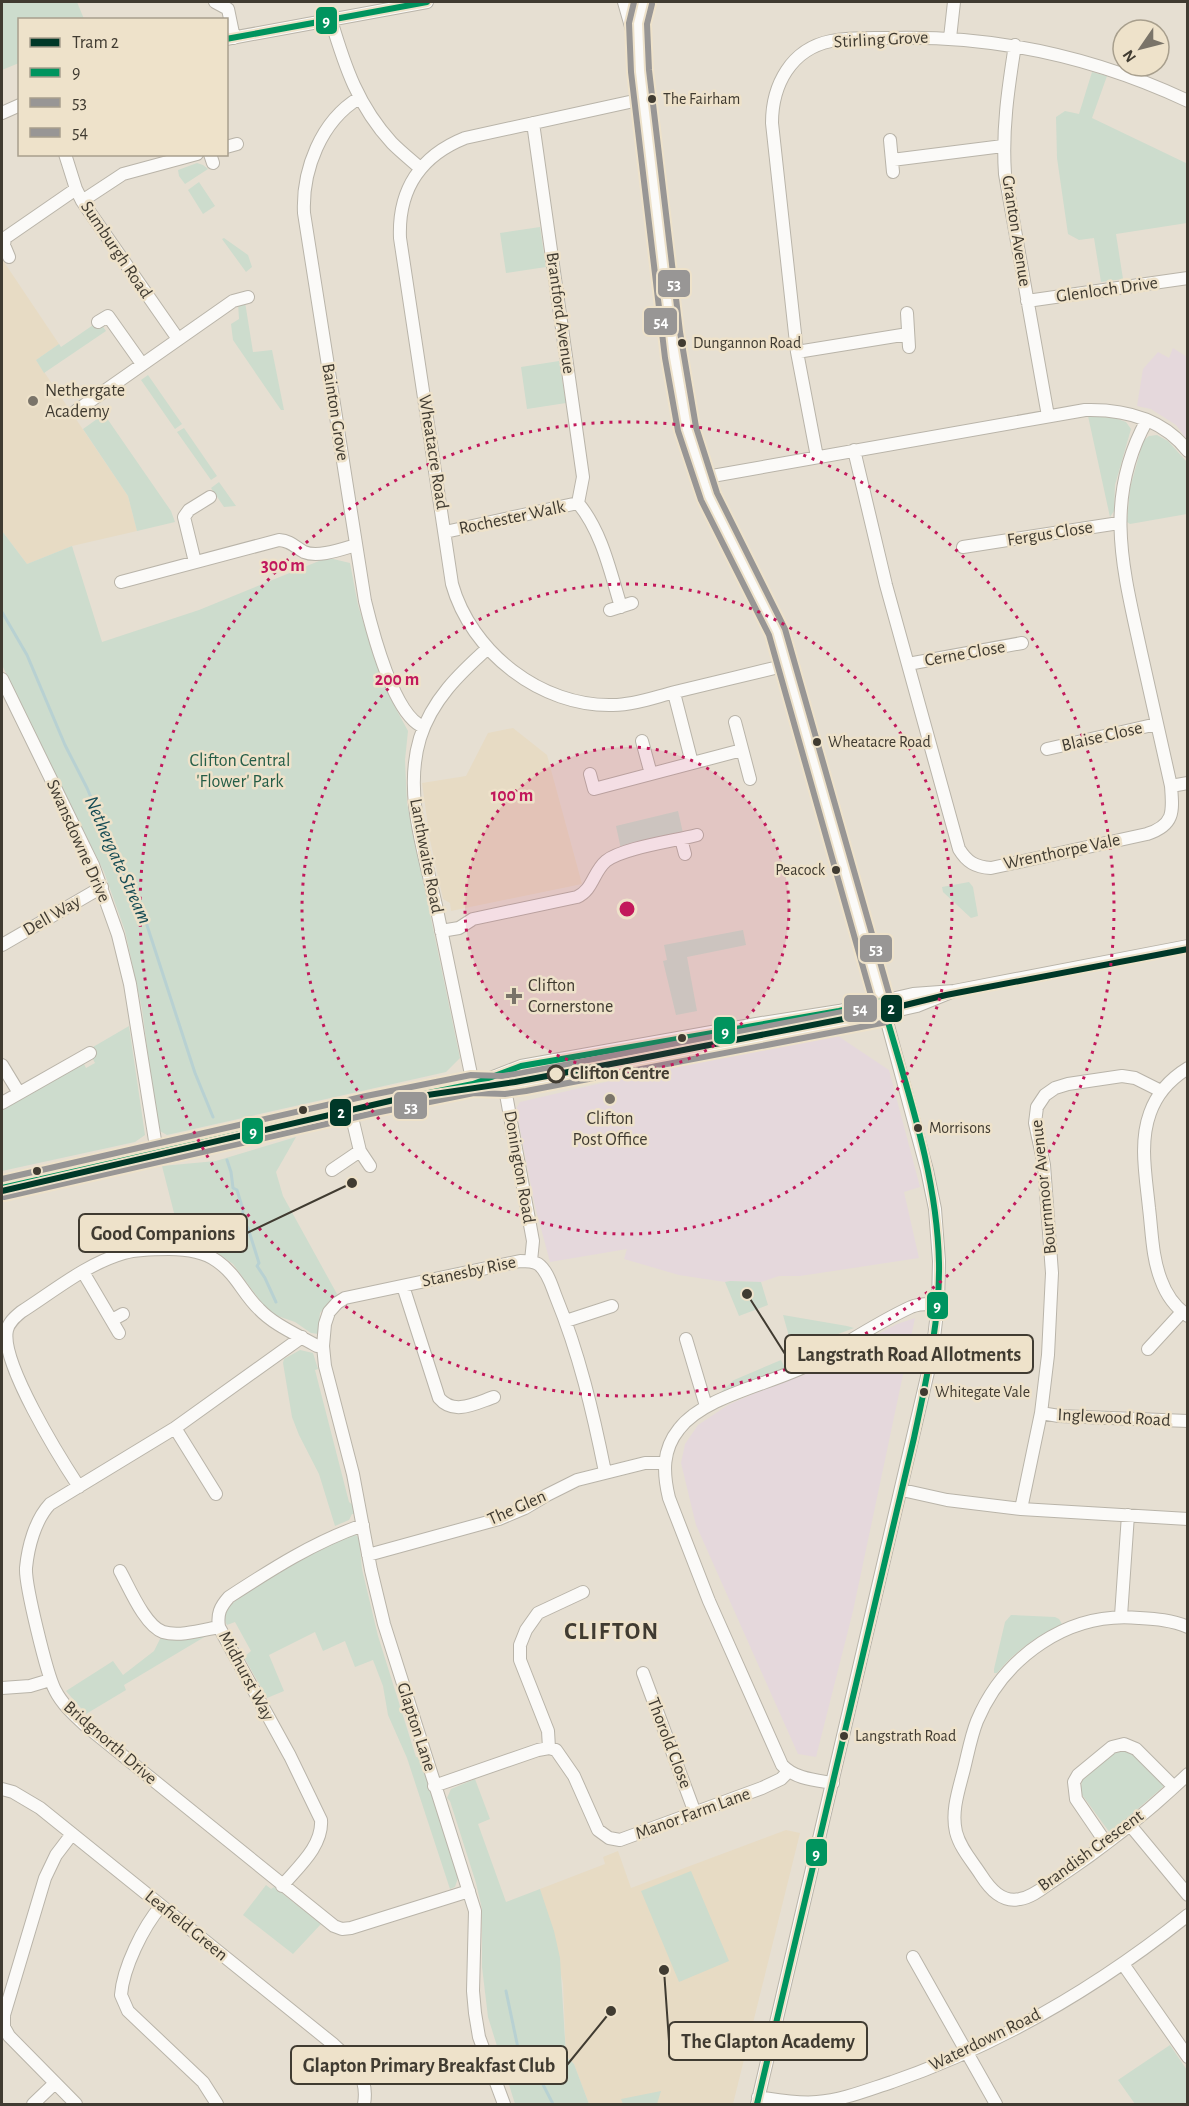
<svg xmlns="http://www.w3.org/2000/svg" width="1189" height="2106" font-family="'Alegreya Sans',sans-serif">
	<rect width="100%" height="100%" fill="#e6dfd2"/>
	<path fill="#e5d8dc" d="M1173,348L1187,357V440L1176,425L1151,409L1137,406L1143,369L1158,352L1169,358Z
		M829,1030L889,1070L920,1187L904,1192L919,1258L800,1276H779L761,1282L730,1281L725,1282L679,1275L624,1259L627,1249L550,1262L535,1206L516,1109L520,1102Z
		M915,1318L853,1611L816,1757L798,1754L696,1525L681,1463L685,1444L698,1425L728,1405L843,1353L897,1324Z"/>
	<path fill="#e7dbc4" d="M2,259L59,344L36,360L128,496L137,531L72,546L27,564L2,531Z
		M513,728L547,755L582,884L451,911L450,903L443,899L430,840L422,783L466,776L488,733Z
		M786,1830L800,1833L733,2104H589L574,2064L566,2056L563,1983L540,1889L605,1864L603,1857L618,1851L631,1888Z"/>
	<path fill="#cddccd" d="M2,2H77L84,19L20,20L19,63L2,70Z
		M1092,72L1107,76L1092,118L1188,164L1187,223L1116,234L1123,279L1101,282L1094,238L1079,240L1068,234L1057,158L1056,117L1065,111L1079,114Z
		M197,163L203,165L208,169L185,184L179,176L178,170Z
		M199,182L215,206L203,214L188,190Z
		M540,227L546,267L506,273L500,233Z
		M224,238L248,255L252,267L246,272L222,239Z
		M245,302L253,352L272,350L284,410H281L233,340L231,324L239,319L238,303Z
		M99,321L106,331L44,373L36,360L59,344L61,347Z
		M559,361L566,403L527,409L521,367Z
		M148,375L182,424L175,429L141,380Z
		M104,414L171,511L175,522L137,531L128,496L83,429Z
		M1088,416L1115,418L1126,422L1131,429L1115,485L1114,511L1110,517Z
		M184,428L217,476L211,480L177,432Z
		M1157,435L1168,441L1187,462V514L1130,524L1127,522L1130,488L1143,441L1149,436Z
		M219,482L236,506L224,507L211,488Z
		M2,531L27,564L72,546L102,642L199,610L319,561L329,558L350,563L358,605L375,660L395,707L408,731L405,760L407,803L460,1058L446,1072L167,1135L158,1130L142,1009L125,931L104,872L2,665Z
		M678,811L683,833L621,849L616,826Z
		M969,882L973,887L978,916L971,918L943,892L942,887Z
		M743,930L746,945L687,957L697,1011L676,1015L663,961L667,960L664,945Z
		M129,1026L145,1135L135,1142L2,1171V1108L83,1062L86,1068L95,1063L92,1057L96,1054L93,1047Z
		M296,1137L276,1172L283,1196L337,1294L320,1313L318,1334L311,1333L295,1322L269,1313L233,1264L219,1254L201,1247L182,1244L162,1166L216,1161Z
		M730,1281L761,1282L768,1305L739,1316L725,1282Z
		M783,1315L847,1326L854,1328L796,1350L792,1347Z
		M300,1350L313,1353L318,1369L315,1370L349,1502L353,1505L354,1514H352L349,1520L335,1526L319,1474L299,1435L292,1417L283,1363L284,1359Z
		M781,1360L786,1370L718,1395L734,1380Z
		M356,1535L359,1538L362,1569L378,1636L416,1757L421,1758L458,1878L455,1887L450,1889L407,1758L388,1715L383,1686L373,1660L355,1667L345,1641L323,1651L315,1632L269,1655L284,1691L267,1698L244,1657L251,1651L235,1622L227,1625C224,1620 224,1614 228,1608C240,1592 335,1537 356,1535Z
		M1011,1615L1055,1617L1059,1619L1062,1624C1036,1637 1015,1651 997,1673H994V1669L1005,1622Z
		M162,1635L180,1638L206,1636L124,1685L126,1690L86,1714L66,1691L113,1661L123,1675L154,1651Z
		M1116,1747L1131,1749L1164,1786L1110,1833L1080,1792L1083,1776Z
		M475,1779L490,1819L478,1824L506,1902L540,1889L554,1931L560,1958L566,2056L574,2064L589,2104H515L488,2017L482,1967V1909L476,1883L450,1801L447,1798L451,1789Z
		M691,1871L729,1961L679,1982L641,1891Z
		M266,1885L271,1889L274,1887L321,1924L293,1954L243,1915Z
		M1170,2045L1187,2070V2104H1135L1118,2080Z
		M661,2091L657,2104H623L621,2099Z"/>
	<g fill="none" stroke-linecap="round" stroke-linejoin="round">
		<path stroke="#b8d1d2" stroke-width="3" d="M2,612L27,655L65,745L87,788L130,888L143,913L195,1073L213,1117
			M227,1160L231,1172L233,1188L237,1190L243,1210L242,1221L248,1228L259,1263L257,1266L265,1278L276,1302
			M506,1991L518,2048L536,2071L553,2104"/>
		<defs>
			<path id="minor" d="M215,2L228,9L234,38
				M624,2L634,37
				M643,2L638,23L640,71C648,142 657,213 665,284C673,349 679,414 701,476C720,531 754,579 777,632L858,914L927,1170L935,1209L939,1261L938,1304L932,1355L757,2104
				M331,20C345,67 358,106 392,143C401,152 411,160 420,168
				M950,38L954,2
				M226,39L427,2
				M1015,45C1008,89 1002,130 1005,174L1048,416
				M359,98C321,121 302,170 304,213L365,601C372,630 394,717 424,727
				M643,99L465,138C420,156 398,190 400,238L452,584C471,652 541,707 613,705C634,705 655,697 675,692C712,683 750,674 787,665
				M2,113L20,105
				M533,123L583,477L578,503
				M890,140L893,172
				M226,147L237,144
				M65,154L76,189L82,201L178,339
				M210,154L213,163
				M892,160L1003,146
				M82,201L123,174L197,154
				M9,257L4,245L5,238L76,189
				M1027,301L1188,278
				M907,313L909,347
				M98,322L108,316L142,364
				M797,352L908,334
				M76,411L233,301L248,297
				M854,450L886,585L959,849C967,862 975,867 991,868L1147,834C1175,825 1173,811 1171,786C1161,741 1151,697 1141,652C1123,569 1103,499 1147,420
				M817,457L797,352L772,123C772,85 791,49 831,41C850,37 871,38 890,38C994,35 1094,57 1188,101
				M701,478L1085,410C1124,409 1163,419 1188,451
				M578,503C602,532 610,571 621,607
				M445,532L578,503
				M963,547L1119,523
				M195,562L184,517L189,510L210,497
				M121,582L279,540C291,541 295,547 304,552C318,558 342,549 356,545
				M610,610L632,603
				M908,664L1022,643
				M2,679L93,865L118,935L130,984L157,1153
				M674,693L692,763
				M735,722L750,779
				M642,741L651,774
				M1047,749L1157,724
				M590,774L594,789L742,750
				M1171,786L1188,783
				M681,839L685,854
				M441,931L459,928L473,919L577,897C593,890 593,872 606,861C622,848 674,841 697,835
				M2,945L102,887
				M2,1065L19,1093
				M1188,1068C1170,1079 1157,1093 1150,1113C1139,1143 1146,1177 1149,1208C1152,1232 1152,1257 1161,1280C1166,1294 1175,1307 1188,1316
				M503,1078L533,1241L531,1261
				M480,1082L521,1066L762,1023L839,1011L913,994L954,991L1188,946
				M473,1084C461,1026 449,968 437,910C425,854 403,794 420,738C432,700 459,674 488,648
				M2,1103L90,1053
				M360,1151L370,1166
				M332,1170L360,1151L350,1109
				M2,1188L350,1109L462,1086L524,1082L840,1023L917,1006L954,991
				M83,1272L119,1333
				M403,1286L439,1398C454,1416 476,1403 494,1397
				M112,1320L123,1314
				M566,1321L612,1306
				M302,1337L175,1428L50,1504C35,1520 28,1547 26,1568C25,1585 47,1675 55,1690C62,1704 74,1715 85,1725L334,1926L342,1929L351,1928L469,1891
				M686,1339L706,1406
				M1148,1349L1182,1312
				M1041,1413L1059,1416L1188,1421
				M175,1428L216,1494
				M79,1487C60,1458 0,1362 7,1330C9,1322 15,1317 21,1312C54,1291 86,1264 124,1253C138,1249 155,1249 169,1249C186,1249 203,1251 217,1261C237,1275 243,1294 259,1309C274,1325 298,1335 317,1346H323
				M902,1490L947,1500L1021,1509L1188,1519
				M1021,1509L1041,1413L1048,1355L1052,1273L1044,1165L1035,1123L1037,1107L1045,1095L1055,1088L1068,1084L1122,1076L1135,1078L1161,1091
				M368,1555L499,1519L525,1508L547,1495L577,1480L645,1463H664
				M120,1571C129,1587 145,1626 163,1632C179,1637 203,1630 219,1627
				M1121,1616L1128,1515
				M1188,1627C1172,1620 1155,1619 1139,1618C1068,1611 1004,1657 977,1721C971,1736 968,1753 964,1769C959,1789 951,1811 956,1832C960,1848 972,1861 981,1875C990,1889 1002,1903 1020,1899C1033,1897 1045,1886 1056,1879C1103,1848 1147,1813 1188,1774
				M643,1673L695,1813
				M2,1688L30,1686L50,1680
				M549,1748L548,1731L520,1660V1645L526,1630L538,1613L583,1592
				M833,1783C815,1780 795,1779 782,1765L709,1601L669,1498C663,1473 662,1450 679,1429C705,1395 773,1384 812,1363C845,1345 876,1323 911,1307C919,1303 929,1304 938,1304
				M434,1786L538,1750L549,1748L556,1750L574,1776L598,1830L609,1838L620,1840L762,1788L781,1779L788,1772
				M2,1789L13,1792L40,1808L333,2044C353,2062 369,2076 364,2104
				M1130,1825L1188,1895
				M72,1834L56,1855L45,1878L4,2015V2027L9,2036L76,2104
				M1106,1843L1076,1799L1074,1782L1078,1775L1112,1747L1124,1744L1136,1749L1174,1787
				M282,1886C298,1867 323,1846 321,1820L290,1756L219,1627C217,1614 220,1607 229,1597C272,1569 314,1542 363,1525
				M161,1906C143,1927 123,1968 121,1995L128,2011L203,2082L217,2104
				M913,1957L996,2104
				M1123,1964L1188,2057
				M758,2097C778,2100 798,2104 817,2102C843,2100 867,2090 892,2082C999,2045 1099,1986 1188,1915
				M33,2104L55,2083
				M504,2104L479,2037L475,2013L473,1991L475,1911L384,1624L371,1570L353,1474L325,1366L323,1346L325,1324L329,1312L337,1303L345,1298L520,1261C526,1261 533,1261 538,1264C548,1271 552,1287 556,1297C579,1353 593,1412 605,1472"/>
		</defs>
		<use href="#minor" stroke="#b9b4a9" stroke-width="14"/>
		<use href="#minor" stroke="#fbfaf8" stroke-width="12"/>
		<defs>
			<path id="bus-1" d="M226,39L427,2
				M473,1084L521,1066L839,1011L882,1001C906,1087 937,1173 939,1263C940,1322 926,1381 914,1438L757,2104
				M2,1188L350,1109L473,1084L505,1085"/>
			<path id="bus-2" d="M4,1197L370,1114L474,1093L505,1094L526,1091L887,1022L893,1017L894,1011L785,629L717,493L696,427L680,332L649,70L647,24L652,4"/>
			<path id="bus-3" d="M2,1179L366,1096L471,1075L503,1076L522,1073L874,1006L769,635L701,500L678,431L665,358L631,72L629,23L634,2"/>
		</defs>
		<use href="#bus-1" stroke="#eee2ca" stroke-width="10"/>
		<use href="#bus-2" stroke="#eee2ca" stroke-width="10"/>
		<use href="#bus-3" stroke="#eee2ca" stroke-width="10"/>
		<use href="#bus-1" stroke="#00945e" stroke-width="6"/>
		<use href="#bus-2" stroke="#989695" stroke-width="6"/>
		<use href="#bus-3" stroke="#989695" stroke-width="6"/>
		<defs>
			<path id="tram-1" d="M2,1191L394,1100L515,1082L632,1060L869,1014L946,995L1188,949"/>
		</defs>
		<use href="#tram-1" stroke="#eee2ca" stroke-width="10"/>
		<use href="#tram-1" stroke="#003828" stroke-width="6"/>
	</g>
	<circle cx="627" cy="909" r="162" fill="#c2185b" fill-opacity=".12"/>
	<g fill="none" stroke="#c2185b" stroke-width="3" stroke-dasharray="3 6">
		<circle cx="627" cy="909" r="162"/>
		<circle cx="627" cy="909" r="325"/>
		<circle cx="627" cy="909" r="487"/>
	</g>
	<g fill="#403b31" stroke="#eee2ca" stroke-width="2">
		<circle cx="652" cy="99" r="5"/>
		<circle cx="682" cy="343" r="5"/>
		<circle cx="817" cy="742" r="5"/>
		<circle cx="836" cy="870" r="5"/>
		<circle cx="682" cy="1038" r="5"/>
		<circle cx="303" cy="1110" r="5"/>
		<circle cx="918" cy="1128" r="5"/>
		<circle cx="37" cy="1171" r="5"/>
		<circle cx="924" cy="1392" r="5"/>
		<circle cx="844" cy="1736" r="5"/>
	</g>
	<g fill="#7a7469" stroke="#eee2ca" stroke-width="2">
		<circle cx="33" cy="401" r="6"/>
		<path d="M511 987h6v6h6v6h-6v6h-6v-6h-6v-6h6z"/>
		<circle cx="610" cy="1099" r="6"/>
	</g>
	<circle fill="#eee2ca" stroke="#403b31" stroke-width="3" cx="556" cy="1074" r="8"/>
	<g text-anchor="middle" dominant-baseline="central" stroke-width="5" stroke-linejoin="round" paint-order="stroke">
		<g font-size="16" fill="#403b31" stroke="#eee2ca" text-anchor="start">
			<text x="663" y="99">The Fairham</text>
			<text x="693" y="343">Dungannon Road</text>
			<text x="828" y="742">Wheatacre Road</text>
			<text x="825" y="870" text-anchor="end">Peacock</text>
			<text x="929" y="1128">Morrisons</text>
			<text x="935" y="1392">Whitegate Vale</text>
			<text x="855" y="1736">Langstrath Road</text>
		</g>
		<g font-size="18" fill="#403b31" stroke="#eee2ca">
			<text transform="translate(881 40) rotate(-3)">Stirling Grove</text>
			<text transform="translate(1016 231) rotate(81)">Granton Avenue</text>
			<text transform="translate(116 250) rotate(56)">Sumburgh Road</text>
			<text transform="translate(1107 290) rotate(-8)">Glenloch Drive</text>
			<text transform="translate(560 313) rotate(82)">Brantford Avenue</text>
			<text transform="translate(335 412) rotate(81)">Bainton Grove</text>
			<text transform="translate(433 452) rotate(81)">Wheatacre Road</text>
			<text transform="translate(512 518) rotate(-12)">Rochester Walk</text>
			<text transform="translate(1050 534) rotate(-9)">Fergus Close</text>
			<text transform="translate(965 654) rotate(-10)">Cerne Close</text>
			<text transform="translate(1102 737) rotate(-13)">Blaise Close</text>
			<text transform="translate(78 841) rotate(66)">Swansdowne Drive</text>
			<text transform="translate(1062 852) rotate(-12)">Wrenthorpe Vale</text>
			<text transform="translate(426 856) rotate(79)">Lanthwaite Road</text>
			<text transform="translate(52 916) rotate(-30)">Dell Way</text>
			<text transform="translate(519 1167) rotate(80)">Donington Road</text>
			<text transform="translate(1044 1187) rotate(-96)">Bournmoor Avenue</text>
			<text transform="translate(469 1272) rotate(-12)">Stanesby Rise</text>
			<text transform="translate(1114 1418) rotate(3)">Inglewood Road</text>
			<text transform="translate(517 1508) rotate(-24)">The Glen</text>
			<text transform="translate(246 1676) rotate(62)">Midhurst Way</text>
			<text transform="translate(416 1727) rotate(72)">Glapton Lane</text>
			<text transform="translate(110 1743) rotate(41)">Bridgnorth Drive</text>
			<text transform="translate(669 1743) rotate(69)">Thorold Close</text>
			<text transform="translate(693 1814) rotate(-20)">Manor Farm Lane</text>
			<text transform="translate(1091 1851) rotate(-36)">Brandish Crescent</text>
			<text transform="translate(186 1926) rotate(39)">Leafield Green</text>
			<text transform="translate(985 2040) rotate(-26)">Waterdown Road</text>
		</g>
		<g font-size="18" fill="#403b31" stroke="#eee2ca" text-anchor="start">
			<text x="45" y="391">Nethergate<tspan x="45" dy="21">Academy</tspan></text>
			<text x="528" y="986">Clifton<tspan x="528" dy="21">Cornerstone</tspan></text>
			<text x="610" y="1119" text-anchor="middle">Clifton<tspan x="610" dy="21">Post Office</tspan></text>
		</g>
		<g font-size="18" fill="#245d47" stroke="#eee2ca">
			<text x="240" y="761">Clifton Central<tspan x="240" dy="21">'Flower' Park</tspan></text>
		</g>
		<g font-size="18" font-weight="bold" fill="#403b31" stroke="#eee2ca" text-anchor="start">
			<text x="570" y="1074">Clifton Centre</text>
		</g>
		<g font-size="20" font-style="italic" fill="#164c55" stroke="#eee2ca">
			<text transform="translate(118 860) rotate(66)">Nethergate Stream</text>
		</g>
		<g font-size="24" font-weight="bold" letter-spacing="1.5" fill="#403b31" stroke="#eee2ca">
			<text x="612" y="1632">CLIFTON</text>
		</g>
	</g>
	<circle cx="627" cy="909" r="9" fill="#c2185b" stroke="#eee2ca" stroke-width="3"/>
	<g font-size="18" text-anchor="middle" font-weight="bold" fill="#c2185b" stroke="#eee2ca" stroke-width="5" stroke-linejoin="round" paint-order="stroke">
		<text x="283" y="571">300 m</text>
		<text x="397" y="685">200 m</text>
		<text x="512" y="801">100 m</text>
	</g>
	<path fill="none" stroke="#403b31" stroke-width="2" d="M352 1183L247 1233M747 1294L785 1354M664 1970L669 2041M611 2011L567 2065"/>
	<g fill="#403b31" stroke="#eee2ca" stroke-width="2">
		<circle cx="352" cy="1183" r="6"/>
		<circle cx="747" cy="1294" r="6"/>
		<circle cx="664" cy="1970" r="6"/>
		<circle cx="611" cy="2011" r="6"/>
	</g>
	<g fill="#eee2ca" stroke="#403b31" stroke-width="2">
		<rect x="79" y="1214" width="168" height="38" rx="6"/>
		<rect x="785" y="1335" width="248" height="38" rx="6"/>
		<rect x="669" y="2022" width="198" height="38" rx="6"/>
		<rect x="291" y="2046" width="276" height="38" rx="6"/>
	</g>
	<g font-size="20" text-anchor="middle" font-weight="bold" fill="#403b31">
		<text x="163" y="1240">Good Companions</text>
		<text x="909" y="1361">Langstrath Road Allotments</text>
		<text x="768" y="2048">The Glapton Academy</text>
		<text x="429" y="2072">Glapton Primary Breakfast Club</text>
	</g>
	<g stroke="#eee2ca" stroke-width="2">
		<rect x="315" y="6" width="23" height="29" rx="6" fill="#00945e"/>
		<rect x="657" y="269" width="34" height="29" rx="6" fill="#989695"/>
		<rect x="643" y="307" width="35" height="29" rx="6" fill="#989695"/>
		<rect x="859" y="934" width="34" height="29" rx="6" fill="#989695"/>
		<rect x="880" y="994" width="23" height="29" rx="6" fill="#003828"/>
		<rect x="843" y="994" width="35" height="29" rx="6" fill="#989695"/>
		<rect x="713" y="1016" width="23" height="29" rx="6" fill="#00945e"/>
		<rect x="393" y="1091" width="35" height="29" rx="6" fill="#989695"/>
		<rect x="329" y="1098" width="23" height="29" rx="6" fill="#003828"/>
		<rect x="241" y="1117" width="23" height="28" rx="6" fill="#00945e"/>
		<rect x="926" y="1291" width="23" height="29" rx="6" fill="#00945e"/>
		<rect x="805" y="1838" width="23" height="29" rx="6" fill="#00945e"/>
	</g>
	<g font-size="16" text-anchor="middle" font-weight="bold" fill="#fff">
		<text x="326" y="26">9</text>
		<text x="674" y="289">53</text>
		<text x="661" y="327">54</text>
		<text x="876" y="954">53</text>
		<text x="891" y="1014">2</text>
		<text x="860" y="1014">54</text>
		<text x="725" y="1037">9</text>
		<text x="411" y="1112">53</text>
		<text x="341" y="1118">2</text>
		<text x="253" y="1137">9</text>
		<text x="937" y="1311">9</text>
		<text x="816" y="1859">9</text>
	</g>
	<rect width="1189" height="2106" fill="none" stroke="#403b31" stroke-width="6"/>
	<rect x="18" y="18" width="210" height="138" fill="#eee2ca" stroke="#a89f8d" stroke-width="1.5"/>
	<rect x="30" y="38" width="30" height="9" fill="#003828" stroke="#a89f8d" stroke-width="1.5"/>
	<text x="72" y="48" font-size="18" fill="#403b31">Tram 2</text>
	<rect x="30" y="68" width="30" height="9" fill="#00945e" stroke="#a89f8d" stroke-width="1.5"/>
	<text x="72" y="78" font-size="18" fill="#403b31">9</text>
	<rect x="30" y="98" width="30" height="9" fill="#989695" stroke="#a89f8d" stroke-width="1.5"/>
	<text x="72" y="108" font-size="18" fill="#403b31">53</text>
	<rect x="30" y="128" width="30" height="9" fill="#989695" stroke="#a89f8d" stroke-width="1.5"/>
	<text x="72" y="138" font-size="18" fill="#403b31">54</text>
	<g transform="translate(1141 48) rotate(235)"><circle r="28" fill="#eee2ca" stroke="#a89f8d" stroke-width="1.5"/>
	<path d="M0-4.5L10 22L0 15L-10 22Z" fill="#7a7469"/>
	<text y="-9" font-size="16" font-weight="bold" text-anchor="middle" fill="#403b31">N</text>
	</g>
</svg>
